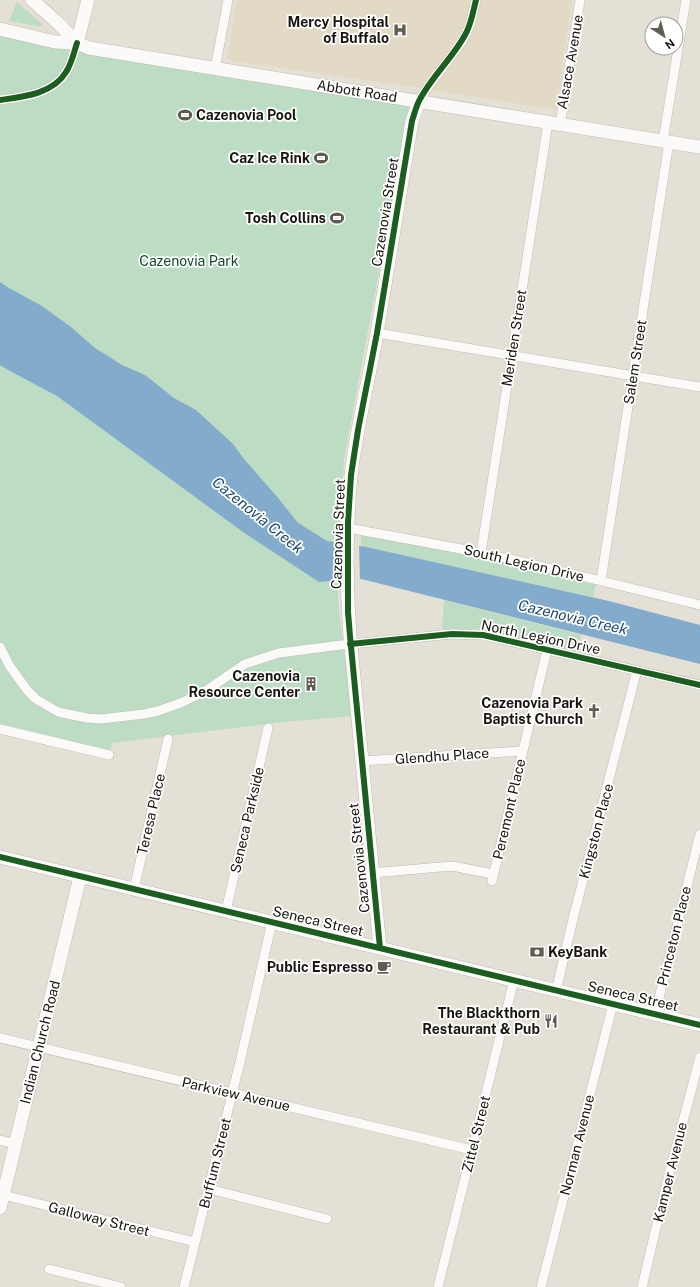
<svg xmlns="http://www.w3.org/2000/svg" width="700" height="1287" font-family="'Public Sans',sans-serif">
	<rect width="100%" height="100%" fill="#e5e0d5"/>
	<path fill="#e3dac6" d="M236,0H572L556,110L413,87L227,60Z"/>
	<path fill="#bcdcc3" d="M17,2L41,23L42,25L41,27L9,21Z
		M0,31L410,106L344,459L338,601L352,716L283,722L112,743L110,750L0,724Z
		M361,535L472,556L596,585L593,597L361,547Z
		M444,600L581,635L576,654L483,629H442Z"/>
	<path fill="#82abcc" d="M0,282L9,288L42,306L71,327L95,348L122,365L145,375L174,398L196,410L233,444L244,459L279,499L297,522L327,541L366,547L609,601L700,625V664L361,579L319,582L243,532L57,396L8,370L0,365Z"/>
	<path fill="#e5e0d5" d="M336,541L359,544L360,581L337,583Z"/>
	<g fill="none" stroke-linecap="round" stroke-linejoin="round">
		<defs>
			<path id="street" d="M215,69L228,0
				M0,100C23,97 53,94 66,72C72,63 74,52 77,43
				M419,101L428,87L461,43L466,34L470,25L476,0
				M560,125L580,0
				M663,141L686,0
				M377,333L700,387
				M348,528L456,548L515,560L700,605
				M481,553L548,123
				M601,581L669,142
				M0,647L9,665L27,690L36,699L58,712L87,718L101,719L144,714L158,711L183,702L207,690L245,664L279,653L341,645L452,634L483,635L700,685
				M0,729L109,755
				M361,761L522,751
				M372,873L452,866L493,874
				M492,881L547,650
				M134,889L168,739
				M226,911L268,728
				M556,991L573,919L637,670
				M655,1014L700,834
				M0,1038L472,1150
				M0,1140L15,1144
				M209,1189L327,1219
				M3,1195L195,1242
				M49,1269L121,1287
				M184,1287L240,1062L272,922
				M438,1287L514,980
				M541,1287L613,1004
				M642,1287L666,1186L700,1057"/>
			<path id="secondary" d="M32,0L59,24L77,43L89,48L700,147
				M0,29L55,42L77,43
				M77,43L88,0
				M0,857L700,1025
				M380,948L350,636C346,583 346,529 351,476C356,428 369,381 377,333C389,263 400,192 412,121L419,101
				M0,1208L80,877"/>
		</defs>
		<use href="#street" stroke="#c0bcb3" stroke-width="10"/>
		<use href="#secondary" stroke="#c0bcb3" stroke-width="14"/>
		<use href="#street" stroke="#fbfaf9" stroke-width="9"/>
		<use href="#secondary" stroke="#fbfaf9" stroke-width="13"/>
		<defs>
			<path id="cycleway" d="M0,100C23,97 53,94 66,72C72,63 74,52 77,43
				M350,644L452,634L483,635L700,685
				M0,857L700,1025
				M380,948L350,636L348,612V522L351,475L358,430L377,333L412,121C414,115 416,107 419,101C431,77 452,59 465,35C471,25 473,12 476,0"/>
		</defs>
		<use href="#cycleway" stroke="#fff" stroke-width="8"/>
		<use href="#cycleway" stroke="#1b5e20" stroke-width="6"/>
	</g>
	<defs>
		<symbol id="hospital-bare" viewBox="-9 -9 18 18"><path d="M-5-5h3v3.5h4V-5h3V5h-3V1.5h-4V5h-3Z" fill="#605c54" stroke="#fff" stroke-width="2.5" paint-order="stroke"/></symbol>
		<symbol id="stadium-bare" viewBox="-9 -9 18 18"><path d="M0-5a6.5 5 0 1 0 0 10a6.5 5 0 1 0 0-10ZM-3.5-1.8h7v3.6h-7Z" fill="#605c54" stroke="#fff" stroke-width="2.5" paint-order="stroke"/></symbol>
		<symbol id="building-bare" viewBox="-9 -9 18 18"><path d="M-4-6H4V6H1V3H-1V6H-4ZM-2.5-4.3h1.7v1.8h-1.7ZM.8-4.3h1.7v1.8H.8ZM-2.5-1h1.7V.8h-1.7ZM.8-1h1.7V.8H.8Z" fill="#605c54" stroke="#fff" stroke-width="2.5" paint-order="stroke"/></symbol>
		<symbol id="church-bare" viewBox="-9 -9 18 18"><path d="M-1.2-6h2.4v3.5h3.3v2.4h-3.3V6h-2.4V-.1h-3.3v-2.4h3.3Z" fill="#605c54" stroke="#fff" stroke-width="2.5" paint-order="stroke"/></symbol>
		<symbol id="bank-bare" viewBox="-9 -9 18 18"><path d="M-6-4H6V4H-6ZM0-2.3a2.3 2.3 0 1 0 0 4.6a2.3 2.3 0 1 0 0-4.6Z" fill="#605c54" stroke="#fff" stroke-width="2.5" paint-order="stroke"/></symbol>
		<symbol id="cafe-bare" viewBox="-9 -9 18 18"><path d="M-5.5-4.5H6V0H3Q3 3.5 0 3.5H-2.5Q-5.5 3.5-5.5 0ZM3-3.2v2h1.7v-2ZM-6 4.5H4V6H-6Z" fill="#605c54" stroke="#fff" stroke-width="2.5" paint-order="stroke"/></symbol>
		<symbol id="restaurant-bare" viewBox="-9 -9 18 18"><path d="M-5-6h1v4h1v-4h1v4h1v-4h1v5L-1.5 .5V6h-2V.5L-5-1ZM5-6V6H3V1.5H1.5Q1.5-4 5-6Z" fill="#605c54" stroke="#fff" stroke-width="2.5" paint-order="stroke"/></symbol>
	</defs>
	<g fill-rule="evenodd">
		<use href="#hospital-bare" x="390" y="20" width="20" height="20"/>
		<use href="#stadium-bare" x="175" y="105" width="20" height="20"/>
		<use href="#stadium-bare" x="311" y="148" width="20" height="20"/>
		<use href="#stadium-bare" x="327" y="208" width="20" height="20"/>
		<use href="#building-bare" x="301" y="674" width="20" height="20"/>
		<use href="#church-bare" x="584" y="701" width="20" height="20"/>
		<use href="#bank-bare" x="527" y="942" width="20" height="20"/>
		<use href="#cafe-bare" x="374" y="957" width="20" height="20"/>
		<use href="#restaurant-bare" x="541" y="1011" width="20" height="20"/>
	</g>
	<g text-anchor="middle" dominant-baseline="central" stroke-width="3.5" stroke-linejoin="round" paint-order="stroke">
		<g font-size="14" font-weight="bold" fill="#18150e" stroke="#fff" text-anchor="end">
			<text x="389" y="22">Mercy Hospital<tspan x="389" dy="16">of Buffalo</tspan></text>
			<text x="196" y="115" text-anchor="start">Cazenovia Pool</text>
			<text x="310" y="158">Caz Ice Rink</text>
			<text x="326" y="218">Tosh Collins</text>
			<text x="300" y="676">Cazenovia<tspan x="300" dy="16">Resource Center</tspan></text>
			<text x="583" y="703">Cazenovia Park<tspan x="583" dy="16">Baptist Church</tspan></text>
			<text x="548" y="952" text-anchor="start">KeyBank</text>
			<text x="373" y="967">Public Espresso</text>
			<text x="540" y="1013">The Blackthorn<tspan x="540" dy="16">Restaurant &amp; Pub</tspan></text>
		</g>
		<g font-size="14" fill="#18150e" stroke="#fff">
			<text transform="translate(570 62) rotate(-80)">Alsace Avenue</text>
			<text transform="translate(357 91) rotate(9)">Abbott Road</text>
			<text transform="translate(385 212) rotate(-81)">Cazenovia Street</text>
			<text transform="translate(514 338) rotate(-81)">Meriden Street</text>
			<text transform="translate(635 362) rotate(-81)">Salem Street</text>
			<text transform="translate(338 534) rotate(-88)">Cazenovia Street</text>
			<text transform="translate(524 563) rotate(13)">South Legion Drive</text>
			<text transform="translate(541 637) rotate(12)">North Legion Drive</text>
			<text transform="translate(442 756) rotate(-4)">Glendhu Place</text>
			<text transform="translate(509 809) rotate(-77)">Peremont Place</text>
			<text transform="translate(151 814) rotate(-77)">Teresa Place</text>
			<text transform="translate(247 820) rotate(-77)">Seneca Parkside</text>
			<text transform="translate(596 831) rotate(-75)">Kingston Place</text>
			<text transform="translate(359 858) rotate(-96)">Cazenovia Street</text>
			<text transform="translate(318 921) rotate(13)">Seneca Street</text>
			<text transform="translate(674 936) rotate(-76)">Princeton Place</text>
			<text transform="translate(633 996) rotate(13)">Seneca Street</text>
			<text transform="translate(40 1042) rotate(-76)">Indian Church Road</text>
			<text transform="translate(236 1094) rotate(13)">Parkview Avenue</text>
			<text transform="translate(476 1134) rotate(-76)">Zittel Street</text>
			<text transform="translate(577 1145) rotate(-76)">Norman Avenue</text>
			<text transform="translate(215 1163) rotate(-76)">Buffum Street</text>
			<text transform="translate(670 1172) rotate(-76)">Kamper Avenue</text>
			<text transform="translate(99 1219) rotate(14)">Galloway Street</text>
		</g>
		<g font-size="14" fill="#0d4c30" stroke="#fff">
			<text x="189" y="261">Cazenovia Park</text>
		</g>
		<g font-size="15" font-style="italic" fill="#1d4a6e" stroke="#fff">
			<text transform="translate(258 515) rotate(39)">Cazenovia Creek</text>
			<text transform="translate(573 617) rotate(13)">Cazenovia Creek</text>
		</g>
	</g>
	<g transform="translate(664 36) rotate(144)"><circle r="19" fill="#ffffff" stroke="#a3a19f"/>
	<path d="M0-3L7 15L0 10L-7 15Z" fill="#605c54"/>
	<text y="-6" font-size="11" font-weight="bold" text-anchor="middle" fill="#18150e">N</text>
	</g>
</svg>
